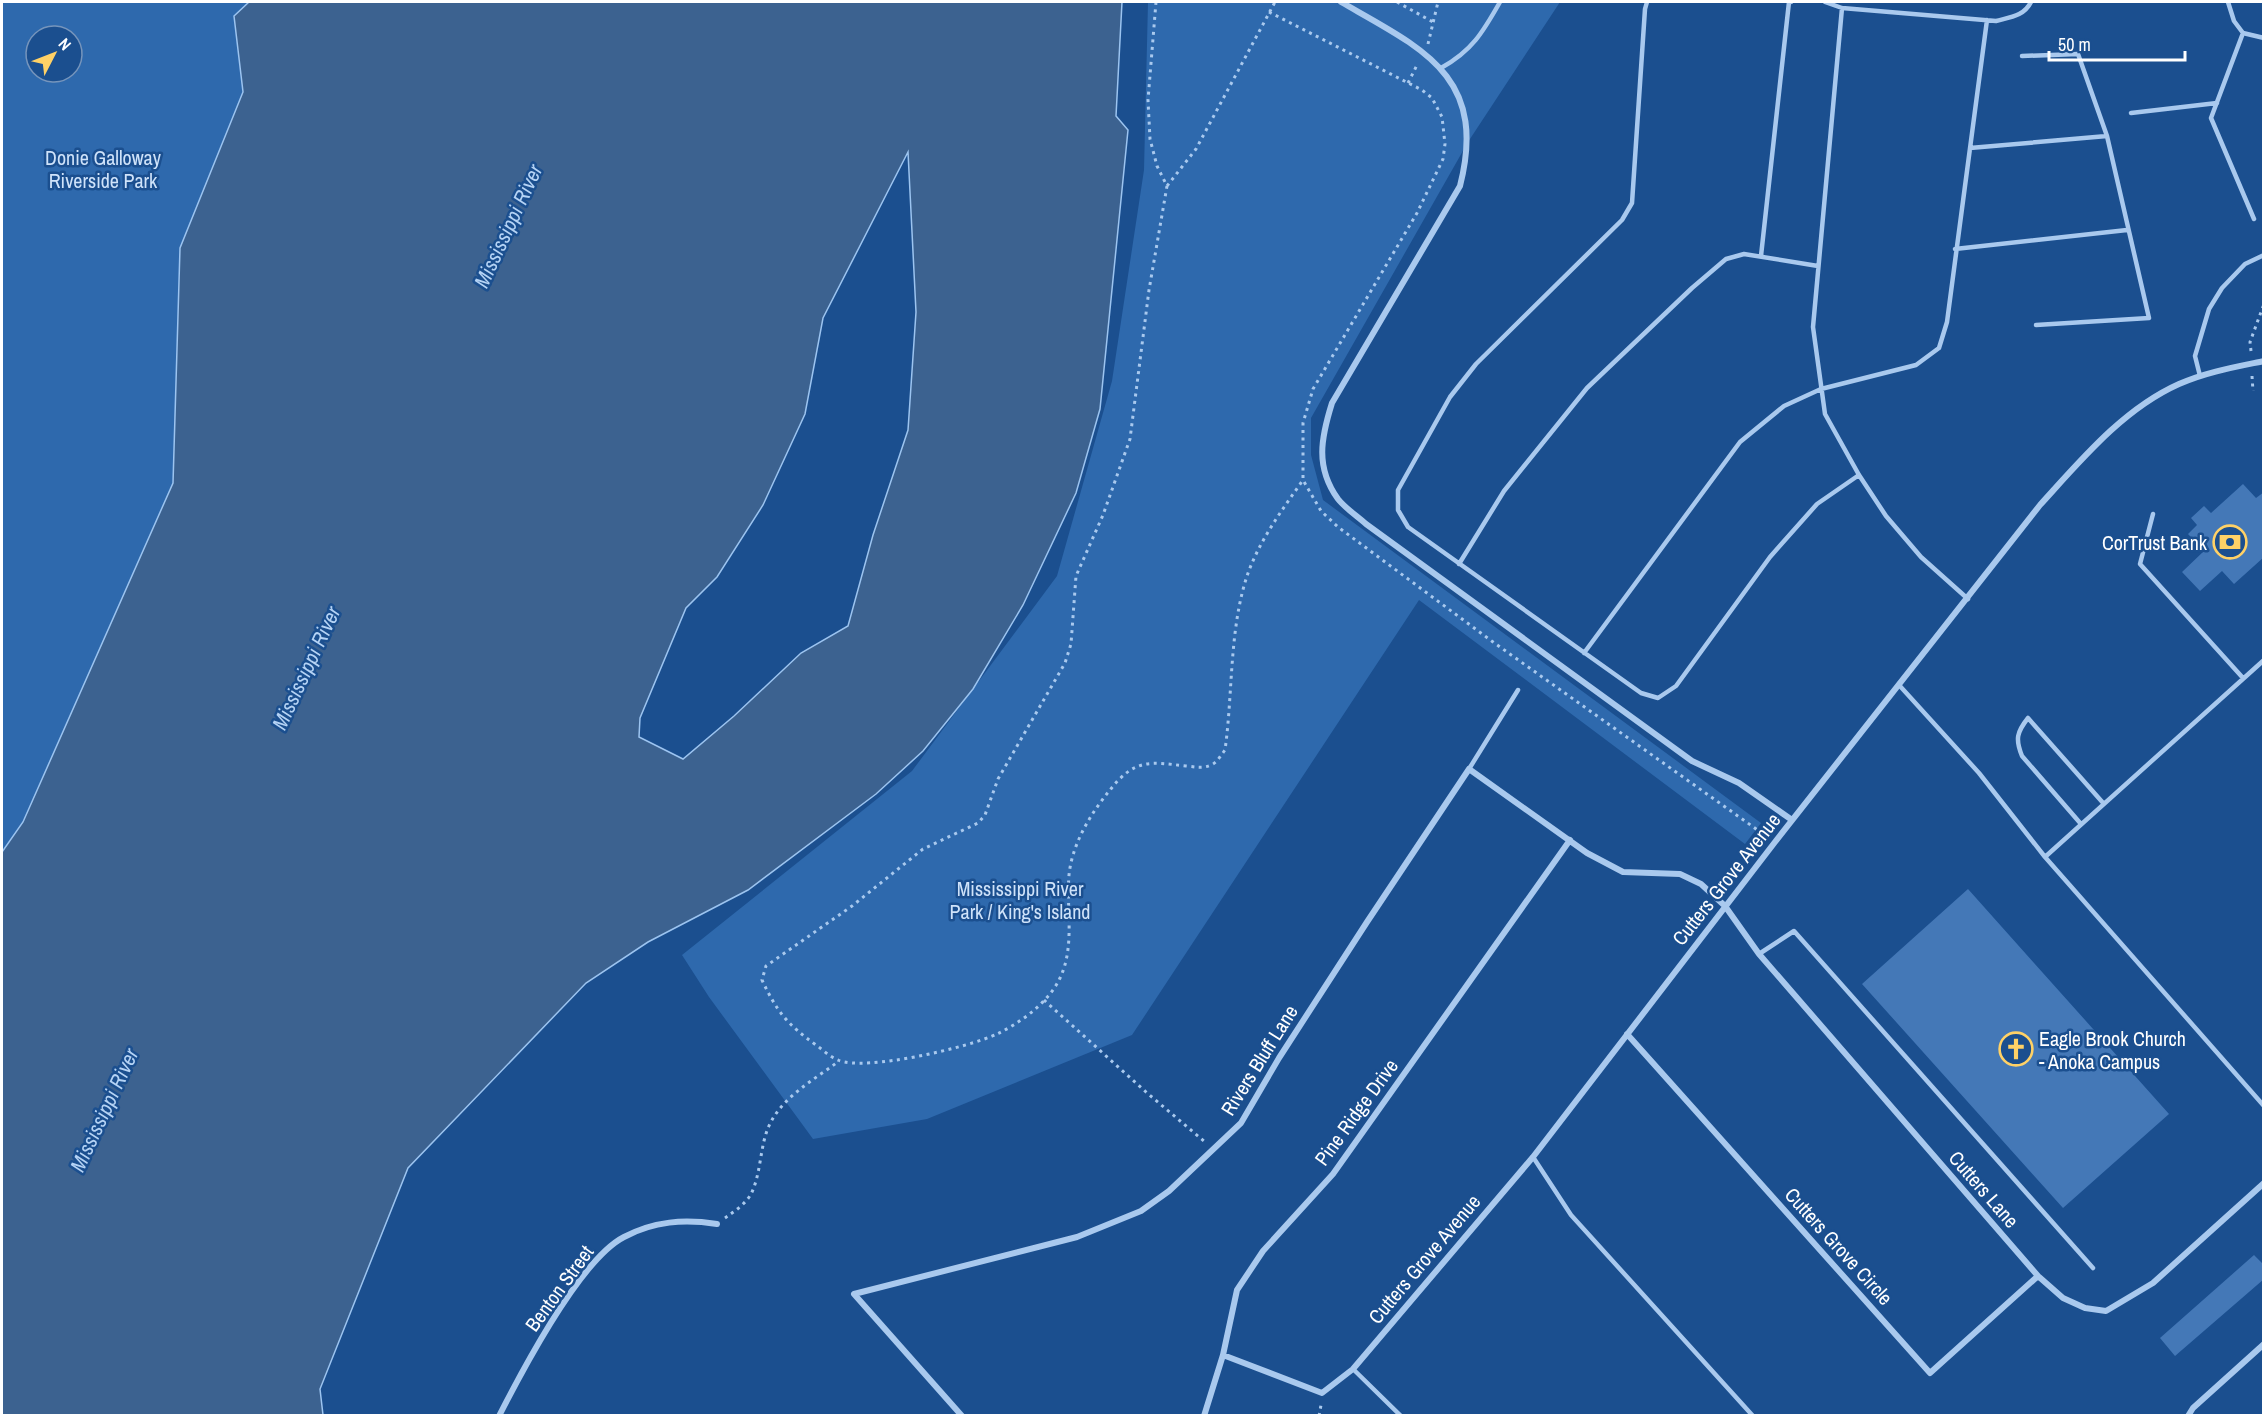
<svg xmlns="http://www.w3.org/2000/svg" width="2265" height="1417" font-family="'Archivo Narrow',sans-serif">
	<rect width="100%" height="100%" fill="#1b4f8f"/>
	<path fill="#2e69ad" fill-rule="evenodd" d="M2,2H249L234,17L243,92L180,248L173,483L23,822L2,852ZM36,36H72V72H36Z
		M1148,2H1560L1468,142L1311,418V455L1323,500L1761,823L1745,844L1419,600L1132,1035L927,1119L813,1139L709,997L682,955L912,771L1057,576L1112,381L1144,170Z"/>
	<path fill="#3c6290" stroke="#9cc4f0" stroke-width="1.5" fill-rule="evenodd" d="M249,2H1122L1116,116L1128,130L1100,409L1076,493L1023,605L973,689L923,751L876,794L748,890L648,942L586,983L408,1168L320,1389L323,1415H2V852L23,822L173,483L180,248L243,92L234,16ZM908,152L916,312L908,430L873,535L848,626L801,653L734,716L683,759L639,737L640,718L686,608L717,577L763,505L805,414L823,318Z"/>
	<path fill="#4478b7" d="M2243,484L2256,498L2264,492V557L2234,584L2222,571L2200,591L2182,572L2204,551L2188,534L2197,525L2191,518L2204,506L2211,513Z
		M1968,889L2169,1114L2063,1208L1862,984Z
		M2254,1255L2264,1265V1279L2175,1356L2160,1338Z"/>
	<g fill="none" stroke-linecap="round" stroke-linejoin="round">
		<path stroke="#a9c9ee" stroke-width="3" stroke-dasharray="3 4.5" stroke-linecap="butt" d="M1156,2L1148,100L1150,139L1157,166L1167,186L1149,290L1130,439L1103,515L1076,576L1071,644L1065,663L998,779L985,815L978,823L923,849L852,906L766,966L762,980C777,1012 787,1024 816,1045C823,1050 830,1057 838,1060C865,1072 970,1047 997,1034C1020,1023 1046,1004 1058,982C1076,949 1066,910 1069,875C1072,844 1091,813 1110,790C1135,758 1150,762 1186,766C1196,767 1204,769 1213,764C1218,761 1221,755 1225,750C1233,693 1229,631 1247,576C1259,541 1282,510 1303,480
			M1397,2L1433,22
			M1269,12L1422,90L1432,98L1442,117L1445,144L1443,159L1417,213L1313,389L1303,423V480L1321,511L1338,527L1493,642L1766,836
			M1428,44L1438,2
			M1408,83L1418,63
			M1167,186L1196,149L1275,2
			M2251,351L2250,342L2264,304
			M2252,376L2253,391
			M1044,1000L1146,1092L1205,1142
			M725,1218C735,1211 747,1203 752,1192C761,1172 760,1148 768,1128C781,1097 814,1080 839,1061
			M1319,1416L1321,1405"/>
		<path stroke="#a9c9ee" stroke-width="4.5" d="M1647,2L1645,9L1632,203L1622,220L1476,364L1450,397L1398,490V510L1408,527L1641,693L1658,698L1676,686L1770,557L1817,504L1859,475
			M1825,2L1842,8L1996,21C2011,17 2024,16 2031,2
			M2228,2L2234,21L2243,33L2264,38
			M1842,8L1813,327L1825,414L1859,475L1886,516L1921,557L1968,599
			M2243,33L2211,118L2254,219
			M2022,56L2078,54L2107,136L2149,318L2036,325
			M1441,68C1472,51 1483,32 1500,2
			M2131,113L2217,103
			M1970,148L2107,136
			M1955,249L2127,230
			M1761,256L1789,2H1791
			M2200,376L2195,356L2209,309L2222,288L2245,264L2264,255
			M2153,514L2140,564L2243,678
			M1459,564L1504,491L1587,388L1692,288L1726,259L1744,254L1818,266
			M1584,653L1740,442L1784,406L1821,389L1916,365L1939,348L1947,322L1987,20
			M1899,685L1979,773L2045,857L2264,1106
			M1469,769L1518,690
			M2081,824L2022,756C2015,739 2017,732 2028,718L2104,804
			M2045,857L2264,660
			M1759,954L1794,931L2093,1268
			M1533,1157L1571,1215L1753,1416
			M1353,1369L1401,1416"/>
		<path stroke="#a9c9ee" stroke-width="6" d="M1341,2C1423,49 1488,76 1460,186L1332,403C1321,438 1315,467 1338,499C1345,508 1357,516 1366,524L1692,761L1739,783L1792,820
			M1627,1034L1930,1373L2038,1276
			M1223,1355L1322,1393L1353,1369L1533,1157L1775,842L2040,505C2081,460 2123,409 2179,384C2206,372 2235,367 2264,361
			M499,1416C522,1371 581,1259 624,1237C654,1221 684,1219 717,1224
			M962,1416L854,1294L1077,1237L1141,1211L1169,1191L1241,1123L1279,1058L1367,922L1469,769L1587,853L1623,872L1680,874L1701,884L1725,906L1759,954L2038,1276L2063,1298L2085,1308L2106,1311L2153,1283L2264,1183
			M1204,1416L1223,1355L1237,1290L1263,1251L1333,1174L1570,840
			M2188,1416L2193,1408L2264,1344"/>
	</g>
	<defs>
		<symbol id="bank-ring" viewBox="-11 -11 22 22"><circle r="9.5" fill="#1b4f8f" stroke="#ffd166" stroke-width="1.5"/><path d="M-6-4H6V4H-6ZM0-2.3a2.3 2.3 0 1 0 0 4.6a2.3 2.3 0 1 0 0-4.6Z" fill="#ffd166"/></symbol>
		<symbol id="church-ring" viewBox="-11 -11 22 22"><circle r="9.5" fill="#1b4f8f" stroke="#ffd166" stroke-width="1.5"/><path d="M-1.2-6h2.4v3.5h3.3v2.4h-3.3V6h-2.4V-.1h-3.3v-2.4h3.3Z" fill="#ffd166"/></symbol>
	</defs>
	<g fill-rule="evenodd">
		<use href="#bank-ring" x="2211" y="523" width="38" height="38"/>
		<use href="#church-ring" x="1997" y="1030" width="38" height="38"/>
	</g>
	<g text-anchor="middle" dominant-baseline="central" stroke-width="5" stroke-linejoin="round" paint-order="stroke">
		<g font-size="20" fill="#cfe3fa" stroke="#1b4f8f">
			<text x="103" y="157">Donie Galloway<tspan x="103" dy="23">Riverside Park</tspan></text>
			<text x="1020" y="888">Mississippi River<tspan x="1020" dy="23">Park / King's Island</tspan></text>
		</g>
		<g font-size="20" fill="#fff" stroke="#1b4f8f" text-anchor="end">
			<text x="2207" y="542">CorTrust Bank</text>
			<text x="2039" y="1038" text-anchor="start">Eagle Brook Church<tspan x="2039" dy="23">- Anoka Campus</tspan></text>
		</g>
		<g font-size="20" fill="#fff" stroke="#1b4f8f">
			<text transform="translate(1726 879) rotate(-52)">Cutters Grove Avenue</text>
			<text transform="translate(1259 1060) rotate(-58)">Rivers Bluff Lane</text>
			<text transform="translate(1356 1112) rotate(-54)">Pine Ridge Drive</text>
			<text transform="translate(1984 1189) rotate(49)">Cutters Lane</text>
			<text transform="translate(1839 1246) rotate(48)">Cutters Grove Circle</text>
			<text transform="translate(1424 1259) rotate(-50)">Cutters Grove Avenue</text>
			<text transform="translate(559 1288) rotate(-54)">Benton Street</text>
		</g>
		<g font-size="21" font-style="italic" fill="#b5d3f5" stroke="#1b4f8f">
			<text transform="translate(508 226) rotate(-65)">Mississippi River</text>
			<text transform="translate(306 668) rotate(-65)">Mississippi River</text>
			<text transform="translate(104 1110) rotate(-65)">Mississippi River</text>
		</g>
	</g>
	<rect width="2265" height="1417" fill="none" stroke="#ffffff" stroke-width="6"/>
	<g transform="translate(54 54) rotate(48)"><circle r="28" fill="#1b4f8f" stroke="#7695bc" stroke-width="1.5"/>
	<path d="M0-4.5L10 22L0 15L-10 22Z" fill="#ffd166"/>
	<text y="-9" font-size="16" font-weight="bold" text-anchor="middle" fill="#ffffff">N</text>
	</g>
	<path d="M2049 51v9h136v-9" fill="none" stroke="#ffffff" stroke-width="3"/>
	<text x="2058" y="51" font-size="18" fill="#ffffff" stroke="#1b4f8f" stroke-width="4.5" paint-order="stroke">50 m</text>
</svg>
